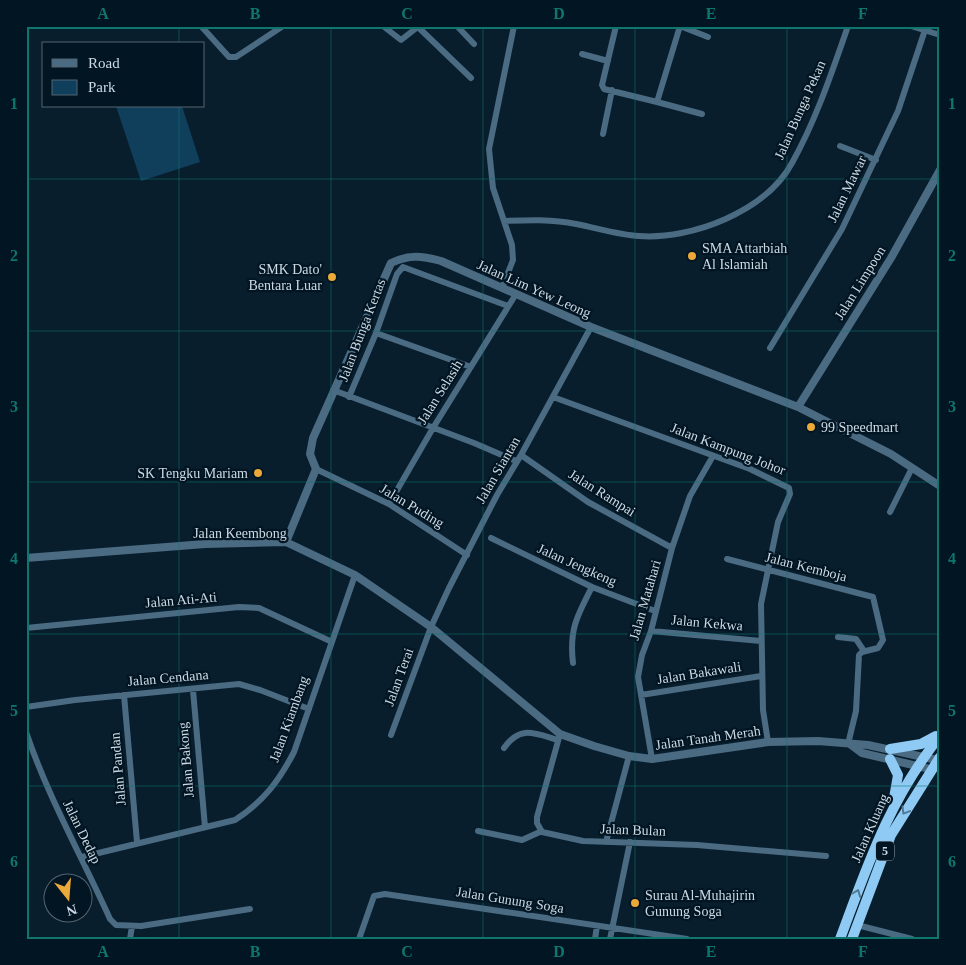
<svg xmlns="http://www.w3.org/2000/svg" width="966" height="965" font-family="'Times New Roman',serif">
	<rect width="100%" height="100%" fill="#081e2d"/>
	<path fill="#103f5c" d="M116,106H182L200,162L141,181Z"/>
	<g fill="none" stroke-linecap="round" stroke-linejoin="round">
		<path stroke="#4b6b83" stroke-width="6" d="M201,26L229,57H236L283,26
			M383,26L401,40L419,26
			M457,26L474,44
			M616,26L602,85L604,89L657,102L680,26
			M680,26L708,37
			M911,26L940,35
			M418,27L471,78
			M582,54L608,61
			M657,102L702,114
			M603,134L612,90
			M840,146L876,160
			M504,221C528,220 552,219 576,224C597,228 618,235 639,236C692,240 766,211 792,163C816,120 832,72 848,26
			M502,288L513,260L512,245L493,188L489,149L514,26
			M376,333L471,367
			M770,348L842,229L898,111L925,30
			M333,390L474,443L516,461
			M349,397L376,333L397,274L403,267L508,306
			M553,397L750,469L789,488L790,494L778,522L761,604L763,710L768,742
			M521,455L588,502L672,548
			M316,469L389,504L467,555
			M389,504L433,428L516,294
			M890,512L912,468
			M491,538L592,587L655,611
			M727,559L873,597L883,640L878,648L862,652L859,655L856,711L848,744
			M26,628L239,607L259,608L330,641
			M651,631L761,641
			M838,637L856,639L864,651
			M573,663C569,630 577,616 592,587
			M193,690L205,827
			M124,695L137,842
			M641,695L761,676
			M26,707L75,700L239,684L260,690L309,709
			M26,732C48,797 82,857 110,919L116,925L141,926L250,909
			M560,734L537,817V823L542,832L583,841L697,845L826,856
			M391,735L431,627L449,588L497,495L521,455L591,327
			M504,748C520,725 534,733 558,740
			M652,759L638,677L642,655L651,631L672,548L690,496L713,456
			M478,831L522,840L542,831
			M606,842L629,756
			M82,857L235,820C263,802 279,781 294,752L355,575
			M857,925L912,939
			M130,939L132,926
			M359,939L374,896L385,894L687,939
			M595,939L597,926
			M610,939L630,842"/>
		<path stroke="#4b6b83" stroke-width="8" d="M798,407L891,258L940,170
			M286,542L316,469L310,454L313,438L391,263C410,254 422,256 441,261L591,327L798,407L891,454L940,486
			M26,558L205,544L286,542L355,575L431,627L560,734L594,746L629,756L652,759L768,742L818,741L868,745L937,760
			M850,744L862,753L930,769"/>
		<path stroke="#8fcaf4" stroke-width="10" d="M890,749L921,744L936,736
			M890,759L898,775L894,798
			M840,939C868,864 889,800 940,736
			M852,939L891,835L940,757"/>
	</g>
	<defs><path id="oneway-chevron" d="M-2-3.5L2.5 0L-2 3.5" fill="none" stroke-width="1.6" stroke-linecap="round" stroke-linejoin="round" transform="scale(1.25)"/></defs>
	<g stroke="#507996">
		<use href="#oneway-chevron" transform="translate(905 811) rotate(121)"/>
		<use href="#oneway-chevron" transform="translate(857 893) rotate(-69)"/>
	</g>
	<path fill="none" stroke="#0f766e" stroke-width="1" stroke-opacity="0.55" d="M179,26V44M331,26V939M483,26V939M635,26V939M787,26V939M179,106V939M26,179H940M26,331H940M26,482H940M26,634H940M26,786H940"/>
	<g fill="#eba93a" stroke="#021523" stroke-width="2">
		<circle cx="692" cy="256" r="5"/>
		<circle cx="332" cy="277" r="5"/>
		<circle cx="811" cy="427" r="5"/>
		<circle cx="258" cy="473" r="5"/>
		<circle cx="635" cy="903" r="5"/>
	</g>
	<g text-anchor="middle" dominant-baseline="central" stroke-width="4.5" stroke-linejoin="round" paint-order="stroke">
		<rect fill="#021523" stroke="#909faa" stroke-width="1" x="876" y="841.5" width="18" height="19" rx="4"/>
		<g font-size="12" font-weight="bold" fill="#cddae4">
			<text x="885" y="851">5</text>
		</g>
		<g font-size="14" fill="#cddae4" stroke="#021523">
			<text transform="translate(800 110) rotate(-66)">Jalan Bunga Pekan</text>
			<text transform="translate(847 189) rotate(-64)">Jalan Mawar</text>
			<text transform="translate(860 283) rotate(-58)">Jalan Limpoon</text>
			<text transform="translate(534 289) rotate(24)">Jalan Lim Yew Leong</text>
			<text transform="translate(362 330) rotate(-69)">Jalan Bunga Kertas</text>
			<text transform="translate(440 392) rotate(-58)">Jalan Selasih</text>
			<text transform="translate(728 449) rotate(21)">Jalan Kampung Johor</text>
			<text transform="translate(498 470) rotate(-60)">Jalan Siantan</text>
			<text transform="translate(602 493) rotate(32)">Jalan Rampai</text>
			<text transform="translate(412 506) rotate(31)">Jalan Puding</text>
			<text x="240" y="533">Jalan Keembong</text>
			<text transform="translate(577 565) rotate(24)">Jalan Jengkeng</text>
			<text transform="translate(806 567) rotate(14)">Jalan Kemboja</text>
			<text transform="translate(181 600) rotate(-5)">Jalan Ati-Ati</text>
			<text transform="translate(645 600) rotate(-74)">Jalan Matahari</text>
			<text transform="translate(707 623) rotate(5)">Jalan Kekwa</text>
			<text transform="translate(699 673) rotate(-9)">Jalan Bakawali</text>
			<text transform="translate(399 677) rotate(-70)">Jalan Terai</text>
			<text transform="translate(168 678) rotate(-5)">Jalan Cendana</text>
			<text transform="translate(289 719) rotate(-70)">Jalan Kiambang</text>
			<text transform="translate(708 738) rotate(-8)">Jalan Tanah Merah</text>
			<text transform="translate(186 760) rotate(-95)">Jalan Bakong</text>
			<text transform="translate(118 769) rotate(-95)">Jalan Pandan</text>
			<text transform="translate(870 828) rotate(-66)">Jalan Kluang</text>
			<text transform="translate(633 830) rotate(2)">Jalan Bulan</text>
			<text transform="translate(82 832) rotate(64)">Jalan Dedap</text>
			<text transform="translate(510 900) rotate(9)">Jalan Gunung Soga</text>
		</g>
		<g font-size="14" fill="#cddae4" stroke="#021523" text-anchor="start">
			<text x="702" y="248">SMA Attarbiah<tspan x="702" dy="16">Al Islamiah</tspan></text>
			<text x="322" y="269" text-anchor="end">SMK Dato'<tspan x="322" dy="16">Bentara Luar</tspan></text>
			<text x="821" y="427">99 Speedmart</text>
			<text x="248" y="473" text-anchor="end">SK Tengku Mariam</text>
			<text x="645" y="895">Surau Al-Muhajirin<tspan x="645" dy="16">Gunung Soga</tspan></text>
		</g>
	</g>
	<rect width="966" height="965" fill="none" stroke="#021523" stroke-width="55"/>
	<rect x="42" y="42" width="162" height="65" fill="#021523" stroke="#536470"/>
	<rect x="52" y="59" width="25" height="8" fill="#4b6b83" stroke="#536470"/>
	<text x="88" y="68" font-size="15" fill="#cddae4">Road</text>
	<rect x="52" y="80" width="25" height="15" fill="#103f5c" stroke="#536470"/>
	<text x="88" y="92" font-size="15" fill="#cddae4">Park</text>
	<g transform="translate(68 898) rotate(163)"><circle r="24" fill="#021523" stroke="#536470"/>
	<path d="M0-4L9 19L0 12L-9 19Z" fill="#eba93a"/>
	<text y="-8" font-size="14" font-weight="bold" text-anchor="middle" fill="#cddae4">N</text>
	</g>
	<rect x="28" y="28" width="910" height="910" fill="none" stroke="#0f766e" stroke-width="2"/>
	<g font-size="16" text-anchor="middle" font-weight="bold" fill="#0f766e">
		<text x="103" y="19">A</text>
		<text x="255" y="19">B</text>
		<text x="407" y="19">C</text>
		<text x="559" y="19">D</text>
		<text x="711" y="19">E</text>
		<text x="863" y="19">F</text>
		<text x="14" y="109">1</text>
		<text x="952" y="109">1</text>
		<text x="14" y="261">2</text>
		<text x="952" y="261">2</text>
		<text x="14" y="412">3</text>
		<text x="952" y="412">3</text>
		<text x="14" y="564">4</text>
		<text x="952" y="564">4</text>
		<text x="14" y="716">5</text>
		<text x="952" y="716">5</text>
		<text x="14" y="867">6</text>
		<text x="952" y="867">6</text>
		<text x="103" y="957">A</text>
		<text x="255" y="957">B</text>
		<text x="407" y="957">C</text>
		<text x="559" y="957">D</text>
		<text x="711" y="957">E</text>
		<text x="863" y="957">F</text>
	</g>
</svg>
